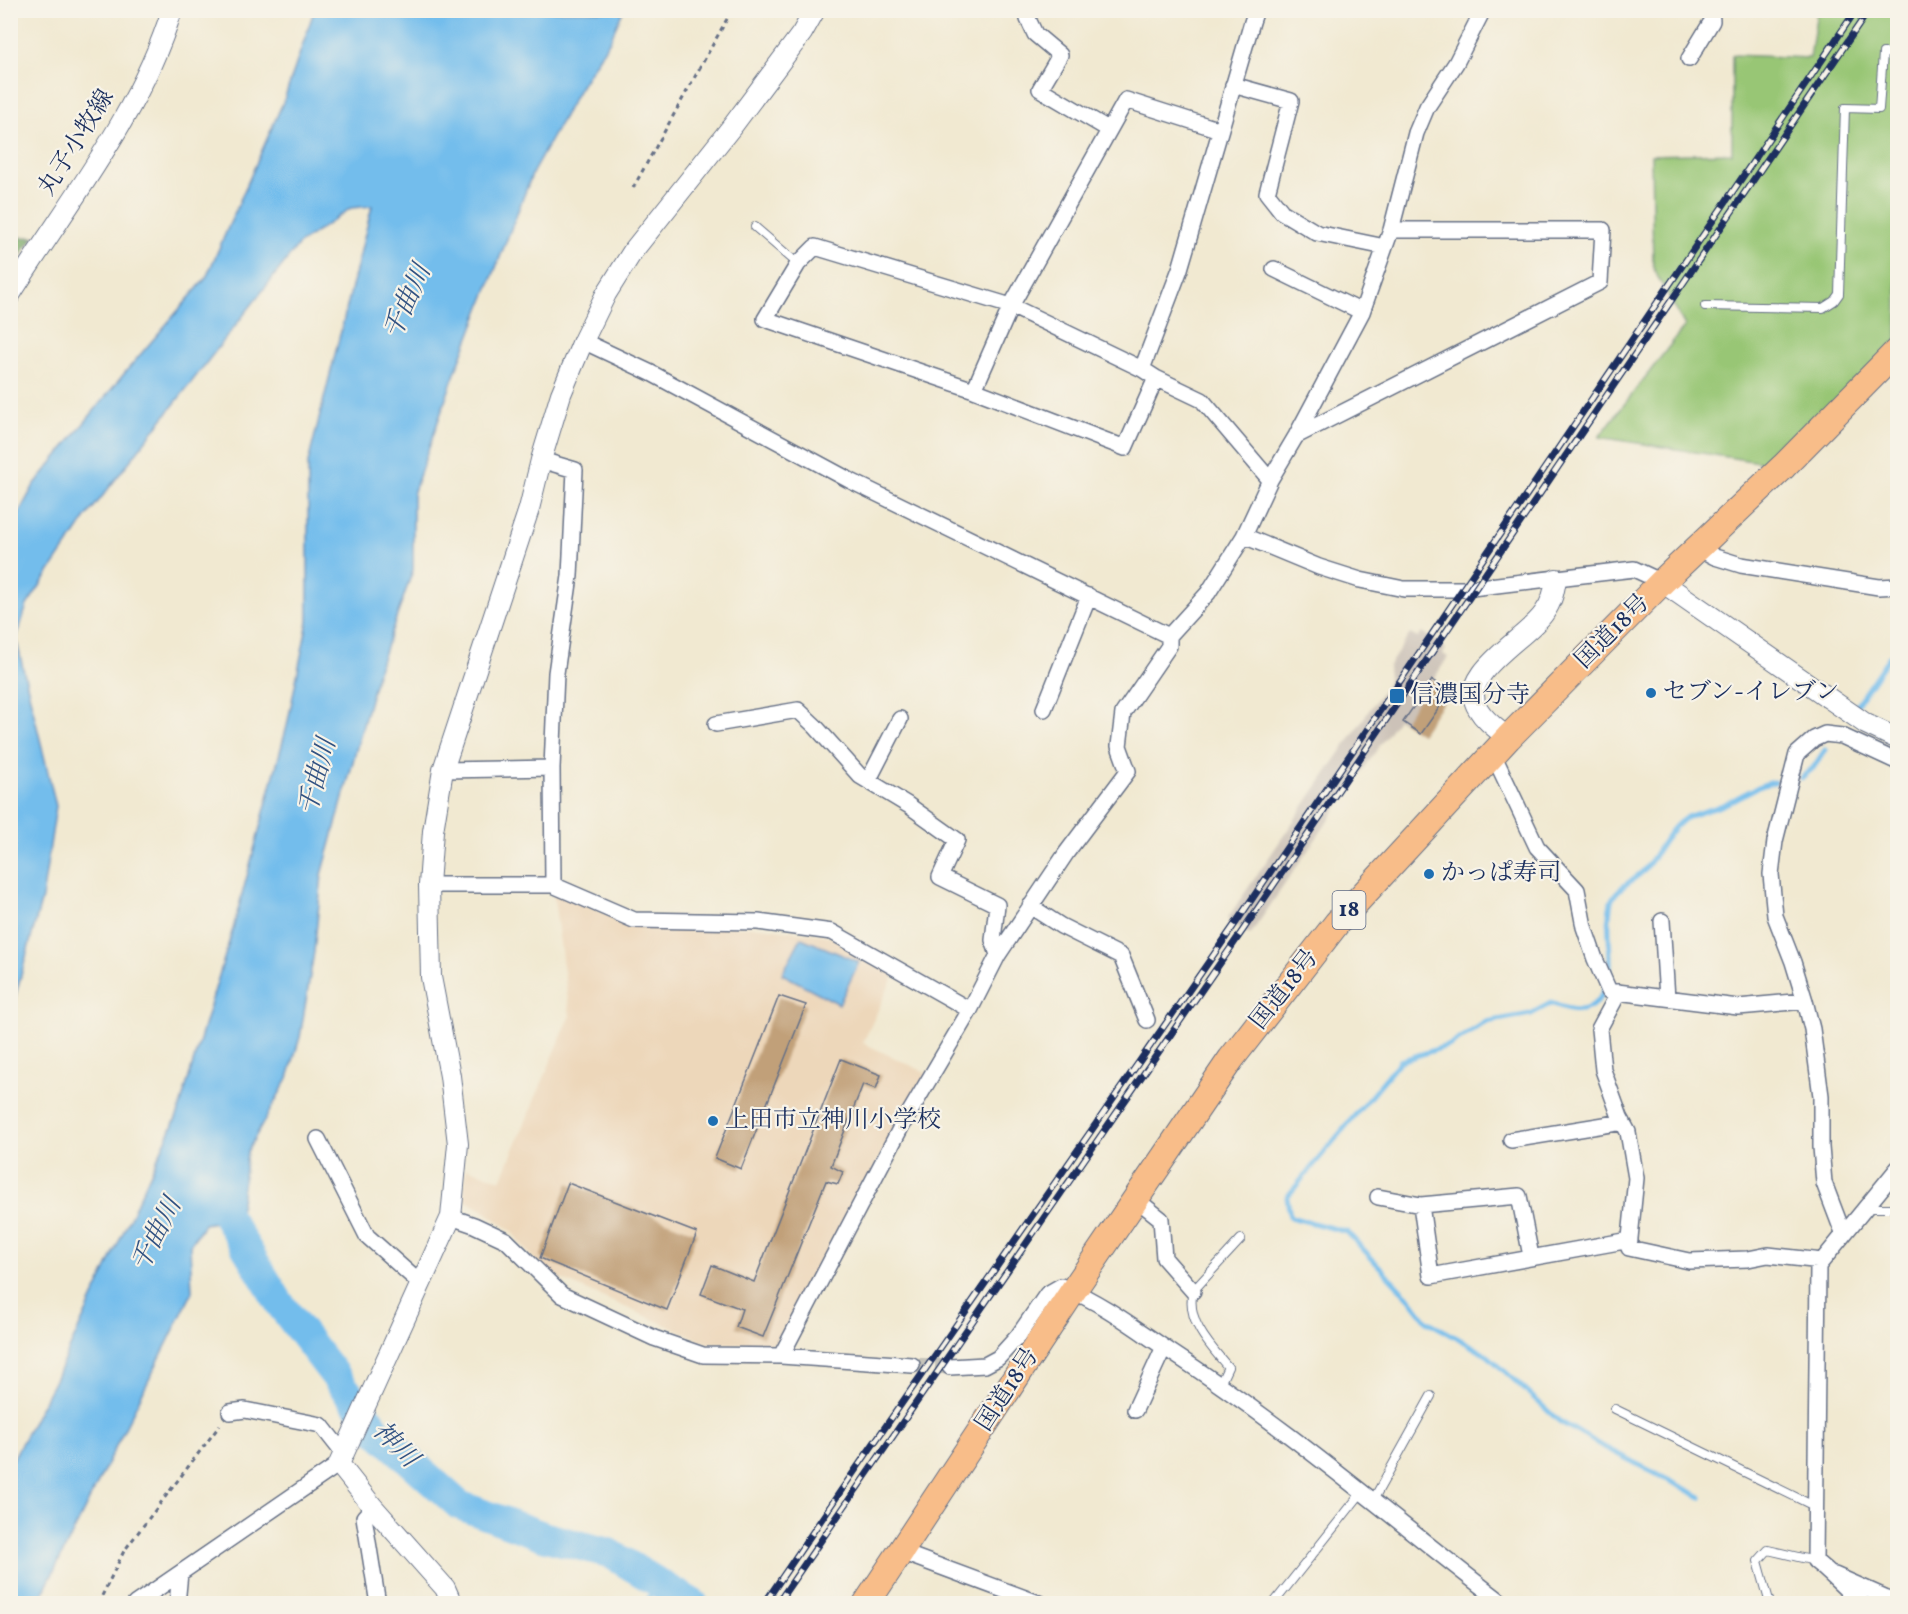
<svg xmlns="http://www.w3.org/2000/svg" width="1908" height="1614" font-family="Vollkorn,'Noto Serif JP',serif">
	<rect width="100%" height="100%" fill="#f7f3e8"/>
	<filter id="ink" filterUnits="userSpaceOnUse"><feTurbulence type="fractalNoise" baseFrequency=".0167" numOctaves="2"/><feDisplacementMap in="SourceGraphic" scale="12" xChannelSelector="R" yChannelSelector="G"/><feConvolveMatrix kernelMatrix="1 2 1 2 8 2 1 2 1" color-interpolation-filters="sRGB"/></filter>
	<filter id="wash" filterUnits="userSpaceOnUse"><feTurbulence type="fractalNoise" baseFrequency=".008" numOctaves="4" result="noise"/><feDisplacementMap in="SourceGraphic" scale="24" xChannelSelector="R" yChannelSelector="G"/><feGaussianBlur stdDeviation="1.35" result="paint"/><feColorMatrix in="noise" values="0 0 0 0 0 0 0 0 0 0 0 0 0 0 0 0 0 1.4 0 .05"/><feComposite in="paint" operator="in"/></filter>
	<g filter="url(#wash)">
		<rect width="100%" height="100%" fill="#f1e9d1"/>
		<path fill="#edd7ba" d="M553,892L634,925L761,927L829,936L895,973L863,1043L927,1073L776,1344L707,1343L552,1275L538,1264L510,1230L481,1209L464,1200L466,1168L501,1180L570,1016Z"/>
		<path fill="#ccc2b8" d="M1422,632L1446,649L1443,654L1448,657L1433,680L1450,692L1421,734L1398,719L1250,935L1227,919L1389,681L1388,667L1410,634L1418,638Z"/>
		<path fill="#98c675" stroke="#5a7a6a" stroke-width="1.5" d="M1817,11H1897V352L1784,466L1599,437L1685,326L1653,268L1651,155L1732,153V55L1810,58Z"/>
		<path fill="#7aab66" stroke="#4a6d62" stroke-width="1.5" d="M34,237L11,267V238Z"/>
		<path fill="#73bdec" stroke="#4776a5" stroke-width="1.5" d="M314,11H623L610,40L579,89L533,172L452,381L413,494V570L378,670L322,875L314,952L300,1037L288,1078L247,1152L239,1218L204,1224L190,1245L192,1293L38,1603H11V1463L54,1382L178,1114L234,925L287,726L308,621V463L372,206L351,208L299,244L87,516L27,605L16,639L56,806L42,898L11,1012V528L34,485L128,369L206,278L284,100Z
			M801,938L859,962L839,1004L782,974Z"/>
		<g fill="none" stroke-linecap="round" stroke-linejoin="round">
			<path stroke="#73bdec" stroke-width="5" d="M1853,710L1889,657L1898,653
				M1801,778L1813,768L1825,750
				M1609,980C1613,954 1605,927 1611,902C1615,888 1634,881 1643,871C1657,856 1664,836 1679,823C1691,812 1711,811 1725,804C1743,796 1756,785 1775,782
				M1605,988C1592,1016 1576,1013 1551,1003L1531,1014L1486,1022L1450,1045L1400,1061L1287,1197L1290,1217L1347,1232L1410,1299L1427,1321L1487,1355L1559,1421L1602,1446L1701,1497
				M645,1604L658,1582"/>
			<path stroke="#73bdec" stroke-width="30" d="M205,1187L225,1213L280,1304L379,1433L459,1505L546,1537L609,1553L694,1604"/>
		</g>
		<g id="blocks">
			<path fill="#c1a079" d="M1432,680L1450,692L1421,734L1403,722Z
				M779,996L806,1005L741,1169L715,1158Z
				M841,1059L881,1075L876,1089L863,1084L831,1166L843,1172L838,1184L826,1181L763,1337L736,1327L742,1309L701,1294L712,1265L754,1282Z
				M568,1183L697,1233L667,1310L540,1258Z"/>
		</g>
	</g>
	<g filter="url(#ink)">
		<use href="#blocks" fill-opacity="0" stroke="#667086" stroke-width="1.5"/>
		<g fill="none" stroke-linecap="round" stroke-linejoin="round">
			<path stroke="#c6c4ba" stroke-width="15" stroke-dasharray="15 8" stroke-linecap="butt" d="M912,1365L950,1367"/>
			<defs>
				<path id="service" d="M755,227L798,264
					M1705,306L1823,308L1834,301L1839,294L1845,108L1879,109L1883,53H1898
					M1866,1208H1898
					M1220,1384L1228,1367C1211,1347 1185,1320 1193,1291L1241,1239
					M1615,1409L1816,1507
					M1372,1502L1431,1396
					M1273,1604L1362,1492
					M1770,1604L1758,1561L1768,1550L1815,1561"/>
				<path id="minor" d="M1031,10L1028,19L1035,34L1060,55L1040,89L1108,129
					M1689,59L1712,21L1711,10
					M1233,85L1291,101L1267,193L1282,212L1317,233L1385,247
					M815,247L1011,306L1142,369L1156,378L1125,448L974,390L765,319L798,264Z
					M1274,269L1362,312
					M583,341L651,373L851,481L1169,636
					M1142,369L1180,269L1252,22L1256,10
					M1156,378L1202,400L1270,480
					M974,390L1011,306L1126,100L1220,130
					M1296,436L1600,282L1603,230H1391
					M1244,536L1319,567L1360,580L1404,589H1463L1634,569L1662,582
					M1698,548L1715,557L1741,565L1879,587L1898,586
					M1044,709L1089,596
					M716,724L798,710L815,726L860,776L908,805L957,840L940,877L997,905L993,940L998,955
					M1493,754L1537,847L1577,890L1584,927L1595,959L1609,991L1738,1007L1805,1001L1812,1029L1821,1096V1147L1824,1183L1843,1233
					M443,770L552,768L556,673L570,576L575,470L541,460
					M868,781L900,719
					M429,885H553L552,768
					M553,885L634,920L758,922L832,932L970,1010
					M1030,906L1061,926L1121,956L1147,1020
					M1662,921L1667,998
					M1619,992L1599,1029L1603,1070L1620,1117L1628,1132L1636,1178L1629,1248L1689,1261L1748,1259L1768,1255L1822,1261
					M1805,1001L1793,962L1775,916L1771,874L1775,841L1797,754L1814,739L1825,734L1842,736L1898,762
					M318,1139L367,1236L421,1284
					M1511,1140L1623,1122
					M1378,1197L1421,1205L1519,1196L1531,1256
					M1136,1199L1161,1219L1164,1258L1193,1291
					M1421,1205L1431,1276L1630,1240
					M451,1217L474,1225L506,1240L562,1295L654,1338L703,1355L781,1356L912,1365
					M781,1356L901,1127L970,1010L998,955L1067,852L1128,771L1119,746L1123,713L1169,646V636L1208,593L1244,536L1270,480L1296,436L1362,312L1391,230L1416,133L1427,107L1456,63L1483,10
					M950,1367L985,1365L998,1358L1018,1336L1047,1294L1061,1286L1066,1288C1104,1304 1136,1329 1171,1352C1288,1428 1393,1519 1504,1604
					M1135,1410L1164,1347
					M230,1412L245,1410L321,1425L343,1453
					M373,1507L364,1517L378,1604
					M901,1552L1041,1604
					M1835,1575L1887,1598L1898,1600
					M135,1604L339,1464
					M177,1604L180,1573
					M1863,1604C1845,1590 1832,1574 1815,1561L1818,1266L1898,1168"/>
				<path id="tertiary" d="M10,295C67,204 140,114 172,10
					M1662,582L1866,724L1898,739
					M1508,738C1497,729 1485,721 1478,709C1456,674 1528,638 1544,613C1552,602 1554,592 1556,579
					M452,1604L445,1588L373,1507L339,1464L451,1217L458,1144L450,1076L431,977L429,885L433,831L443,770L529,509L541,460L561,394L583,341L606,294L633,251L734,124L802,33L815,10"/>
				<path id="trunk" d="M866,1604L1073,1291L1231,1059L1337,923L1508,738L1662,582L1784,466L1898,350"/>
			</defs>
			<use href="#service" stroke="#667086" stroke-width="10"/>
			<use href="#minor" stroke="#667086" stroke-width="18"/>
			<use href="#tertiary" stroke="#667086" stroke-width="22"/>
			<use href="#trunk" stroke="#667086" stroke-width="28"/>
			<path stroke="#667086" stroke-width="3" stroke-dasharray="4.5 4.5" stroke-linecap="butt" d="M633,188L732,10
				M98,1604L124,1551L220,1425"/>
			<use href="#service" stroke="#fff" stroke-width="8"/>
			<use href="#minor" stroke="#fff" stroke-width="15"/>
			<use href="#tertiary" stroke="#fff" stroke-width="20"/>
			<use href="#trunk" stroke="#f8bd89" stroke-width="26"/>
			<defs>
				<path id="rail" d="M764,1604L840,1492L1235,924L1856,10
					M777,1604L1243,930L1869,10"/>
			</defs>
			<use href="#rail" stroke="#1b2f5e" stroke-width="7"/>
			<use href="#rail" stroke="#f7f3e8" stroke-width="4.5" stroke-dasharray="14" stroke-linecap="butt"/>
		</g>
	</g>
	<g fill="#1f6fb2" stroke="#f7f3e8" stroke-width="2">
		<circle cx="1651" cy="693" r="6"/>
		<rect x="1389" y="688" width="16" height="16" rx="3"/>
		<circle cx="1429" cy="874" r="6"/>
		<circle cx="713" cy="1121" r="6"/>
	</g>
	<g text-anchor="middle" dominant-baseline="central" stroke-width="4.5" stroke-linejoin="round" paint-order="stroke">
		<rect fill="#f7f3e8" stroke="#5d6a87" stroke-width="1.5" x="1332.5" y="891" width="33" height="38" rx="4.5"/>
		<g font-size="22" font-weight="bold" fill="#1b2f5e">
			<text x="1349" y="910">18</text>
		</g>
		<g font-size="24" fill="#1b2f5e" stroke="#f7f3e8">
			<text transform="translate(77 143) rotate(-58)">丸子小牧線</text>
			<text transform="translate(1613 632) rotate(-45)">国道18号</text>
			<text transform="translate(1285 990) rotate(-52)">国道18号</text>
			<text transform="translate(1008 1390) rotate(-57)">国道18号</text>
		</g>
		<g font-size="24" fill="#1b2f5e" stroke="#f7f3e8" text-anchor="start">
			<text x="1663" y="693">セブン-イレブン</text>
			<text x="1410" y="696">信濃国分寺</text>
			<text x="1441" y="874">かっぱ寿司</text>
			<text x="725" y="1121">上田市立神川小学校</text>
		</g>
		<g font-size="26" font-style="italic" fill="#315282" stroke="#f7f3e8">
			<text transform="translate(408 302) rotate(-66)">千曲川</text>
			<text transform="translate(318 777) rotate(-75)">千曲川</text>
			<text transform="translate(157 1235) rotate(-63)">千曲川</text>
			<text transform="translate(395 1445) rotate(45)">神川</text>
		</g>
	</g>
	<rect width="1908" height="1614" fill="none" stroke="#f7f3e8" stroke-width="36"/>
</svg>
